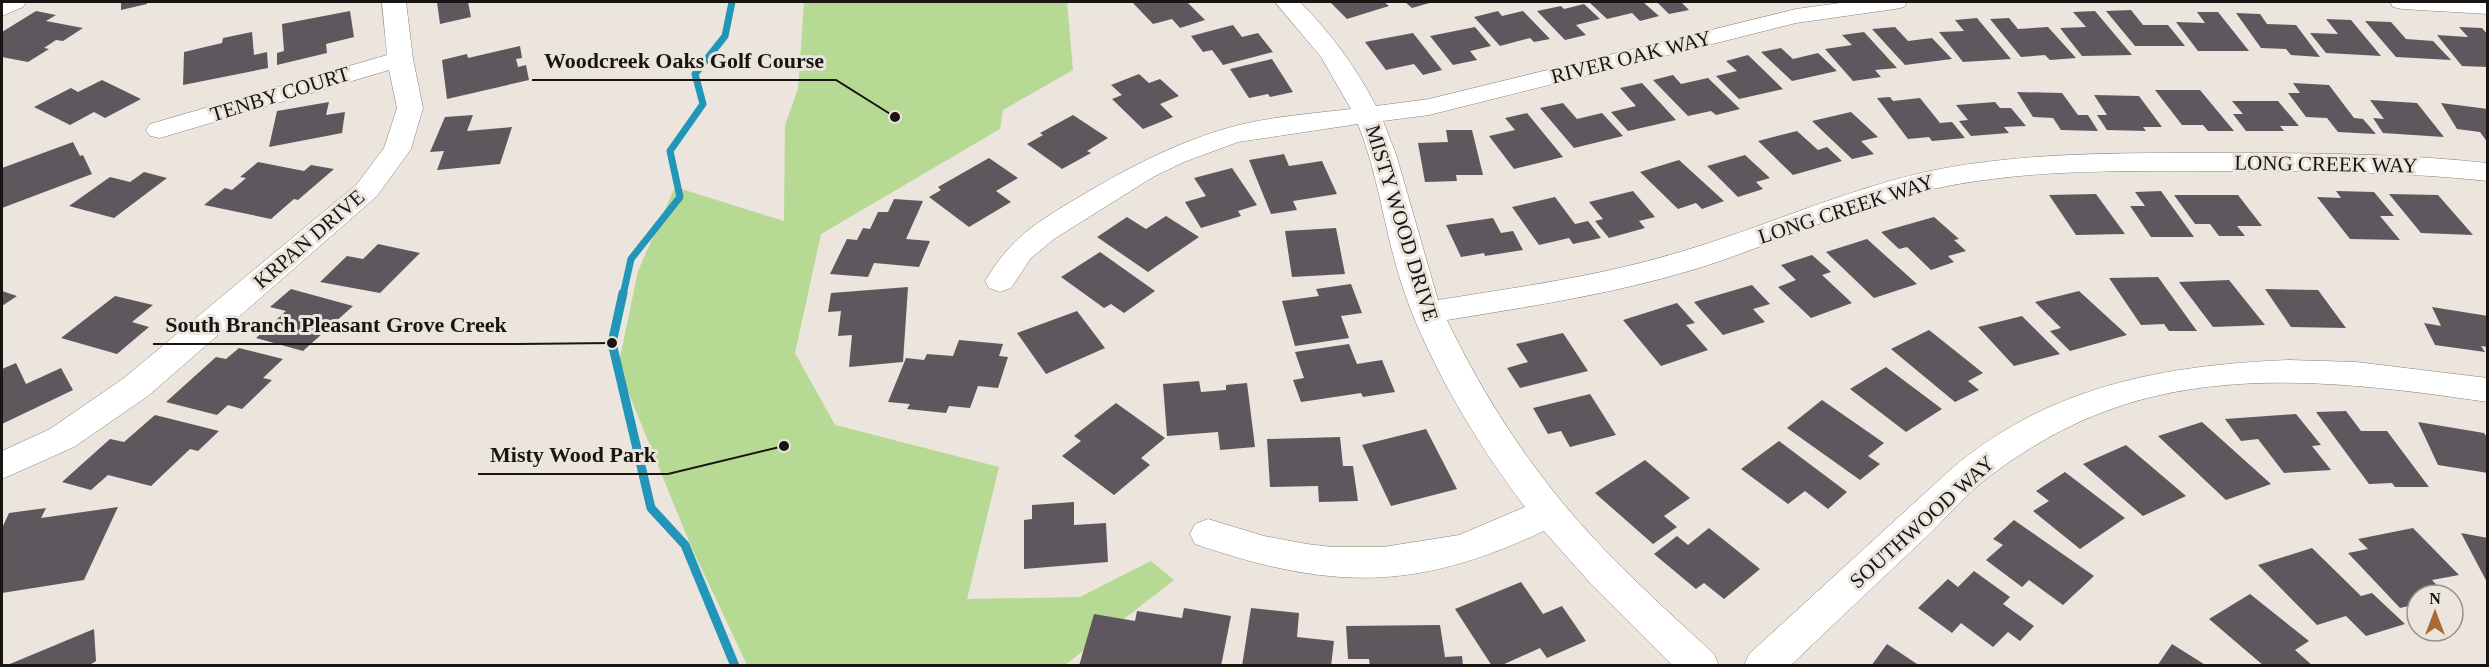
<svg xmlns="http://www.w3.org/2000/svg" width="2489" height="667" font-family="'Times New Roman',serif">
	<rect width="100%" height="100%" fill="#ebe5dd"/>
	<path fill="#b6d994" d="M804,2H1067L1073,70L1003,110L1000,129L821,234L795,353L835,425L999,467L967,599L1080,597L1151,561L1174,580L1065,665H747L690,544L618,367L638,271L675,187L784,221L785,125L798,89Z"/>
	<g fill="none" stroke-linecap="round" stroke-linejoin="round">
		<path stroke="#2296b9" stroke-width="7" d="M623,295L631,259L680,197L670,151L703,104L695,74L725,36L732,2"/>
		<path stroke="#2296b9" stroke-width="9" d="M623,293L612,343L651,508L685,545L735,666"/>
	</g>
	<path fill="#5e585e" d="M121,2H147V4L121,10Z
		M437,2H468L471,17L440,24Z
		M1132,2H1187L1205,20L1180,28L1172,19L1153,24Z
		M1330,2H1384L1389,6L1347,19Z
		M1405,2H1433L1412,8Z
		M1589,2H1643L1659,16L1640,21L1632,13L1607,19Z
		M1657,2H1681L1689,10L1669,14Z
		M1584,4L1600,19L1576,25L1586,35L1565,40L1537,11L1561,6L1564,9Z
		M2131,10L2143,25H2168L2185,46H2135L2106,11Z
		M36,11L56,15L46,21L83,28L63,41L56,40L44,48L49,49L28,62L2,57V32Z
		M350,11L354,37L326,44L327,53L277,65V53L284,51L282,24Z
		M1498,11L1502,16L1523,11L1550,39L1534,42L1530,38L1500,46L1474,17Z
		M2095,11L2132,55L2082,56L2060,28L2086,27L2073,12Z
		M2197,12H2218L2249,51H2198L2176,22L2205,23Z
		M2236,13L2260,14L2267,24L2296,25L2320,57L2291,55L2286,49L2261,48Z
		M1977,18L2011,59L1963,62L1939,32L1964,31L1955,20Z
		M2009,18L2018,29L2048,27L2076,58L2050,60L2045,55L2021,57L1990,19Z
		M2326,19L2351,20L2381,56L2326,53L2310,33L2338,34Z
		M2365,21L2391,22L2406,39L2433,41L2451,60L2396,57Z
		M1233,25L1242,37L1258,33L1273,52L1223,65L1212,50L1203,52L1191,36Z
		M1475,27L1491,46L1470,51L1477,60L1453,65L1430,36Z
		M1895,27L1908,41L1932,38L1952,59L1905,65L1872,29Z
		M2459,27L2482,28L2488,35V67L2462,66L2437,35L2468,37Z
		M252,32L254,55L267,52L268,68L183,85L184,52L222,43L223,38Z
		M1864,32L1897,68L1875,70L1881,77L1853,81L1825,49L1852,45L1842,35Z
		M1413,33L1442,70L1423,75L1414,64L1386,70L1365,42Z
		M520,46L522,58L516,59L518,67L526,65L529,80L447,99L442,60L467,54L468,58Z
		M1781,48L1793,59L1818,53L1837,71L1792,81L1761,52Z
		M1748,55L1783,89L1739,99L1716,76L1737,71L1726,61Z
		M1272,59L1293,92L1270,97L1268,94L1249,98L1230,69Z
		M1139,74L1149,83L1160,79L1179,96L1160,104L1173,117L1143,129L1112,99L1122,95L1111,85Z
		M1673,75L1681,84L1708,78L1740,109L1716,115L1711,111L1688,116L1653,80Z
		M102,80L141,99L105,118L94,112L70,125L34,107L71,88L78,92Z
		M1642,83L1676,120L1628,131L1611,112L1636,106L1620,88Z
		M2293,83L2329,85L2354,118L2363,119L2376,134L2338,132L2327,118L2306,117L2288,93H2300Z
		M2155,90H2200L2234,131H2208L2203,125H2182Z
		M2017,92L2062,93L2078,115H2088L2098,131L2061,130L2053,118L2033,117Z
		M2094,95L2139,96L2162,127H2143L2146,131L2107,130L2097,115H2107Z
		M1890,97L1893,101L1920,98L1940,123L1952,122L1965,138L1932,141L1929,137L1908,139L1877,98Z
		M2370,100L2417,103L2444,137L2383,133L2373,118L2384,119Z
		M2232,101H2278L2299,126H2280L2284,131H2246L2233,114H2243Z
		M329,102L326,115L345,112L342,133L269,147L277,111Z
		M1995,102L2000,108H2011L2026,126L2004,127L2009,133L1971,136L1959,121L1968,120L1956,105Z
		M1563,103L1577,119L1602,113L1623,136L1574,148L1540,108Z
		M2441,103L2488,109V143L2480,132L2457,129Z
		M1851,112L1878,137L1861,141L1874,154L1852,159L1812,121Z
		M1527,113L1563,157L1514,169L1489,136L1515,130L1505,118Z
		M473,115L467,131L512,127L500,164L437,170L444,151L430,152L445,117Z
		M1073,115L1108,138L1087,151L1091,153L1062,169L1027,144L1043,135L1040,133Z
		M1446,130H1472L1483,175H1456L1457,181L1425,182L1418,143L1448,142Z
		M1797,131L1818,150L1827,147L1842,161L1793,175L1758,141Z
		M73,142L80,156L83,155L92,174L2,208V168Z
		M1284,154L1289,166L1322,161L1337,194L1293,201L1297,210L1271,214L1249,160Z
		M1745,155L1770,178L1756,182L1763,189L1738,197L1707,166Z
		M989,158L1018,178L996,191L1011,202L969,227L929,197L941,190L938,187Z
		M1679,160L1724,201L1702,209L1696,203L1678,209L1640,172Z
		M258,162L304,171L311,165L334,169L298,200L294,199L271,219L204,205L225,188L232,190L246,178L240,177Z
		M1232,168L1257,205L1238,211L1241,216L1201,228L1185,202L1206,196L1194,178Z
		M144,172L167,178L114,218L69,206L110,177L130,182Z
		M1633,191L1655,217L1639,221L1645,228L1609,238L1595,221L1603,219L1589,202Z
		M2161,191L2194,237H2151L2130,206H2145L2135,192Z
		M2336,191L2374,192L2394,216H2380L2400,240L2350,239L2317,197L2341,198Z
		M2096,194L2125,234L2076,235L2049,195Z
		M2389,194L2438,195L2473,235L2421,233Z
		M2174,195H2238L2262,226H2237L2245,236H2219L2210,224H2195Z
		M1555,197L1575,224L1588,221L1601,238L1573,244L1569,238L1539,245L1512,207Z
		M894,199L923,201L906,239L930,241L919,267L874,263L868,277L830,274L847,239L857,240L863,228L870,229L878,212H888Z
		M1166,216L1199,237L1148,272L1097,237L1127,217L1146,229Z
		M1934,217L1959,239L1954,240L1966,251L1948,256L1954,262L1931,270L1907,247L1899,249L1881,232Z
		M1493,218L1501,233L1513,231L1523,250L1485,256L1484,253L1461,257L1446,225Z
		M1336,228L1345,274L1292,277L1285,231Z
		M1867,239L1917,284L1874,298L1826,252Z
		M378,244L420,253L380,293L320,282L347,256L363,259Z
		M1100,252L1155,291L1124,313L1111,304L1104,308L1061,277Z
		M1812,255L1831,272L1822,275L1852,303L1811,318L1778,287L1796,280L1781,265Z
		M2158,277L2197,331H2169L2164,324L2141,325L2109,278Z
		M2229,280L2265,325L2213,327L2179,282Z
		M1351,284L1362,313L1341,316L1349,338L1295,346L1282,301L1319,296L1316,289Z
		M1752,285L1770,304L1753,309L1765,322L1723,335L1694,302Z
		M908,287L903,362L849,367L852,335L838,336L841,311L828,312L831,293Z
		M291,289L353,306L303,351L256,338L286,311L270,307Z
		M2265,289L2318,290L2346,328L2291,327Z
		M2,291L17,296L2,306Z
		M2079,291L2127,335L2070,351L2050,331L2061,328L2035,302Z
		M115,296L153,305L132,322L149,327L117,354L61,338Z
		M1677,303L1695,323L1686,325L1708,350L1661,366L1623,320Z
		M2432,307L2488,316V347L2481,346L2485,352L2435,345L2424,323L2441,326Z
		M1077,311L1105,348L1046,374L1017,333Z
		M2022,316L2060,354L2014,366L1978,327Z
		M1929,330L1983,373L1968,381L1979,390L1955,402L1891,349Z
		M1563,333L1588,371L1520,388L1507,368L1528,362L1516,344Z
		M959,340L1003,344L999,356L1008,357L998,388L978,386L970,408L949,406L946,413L907,409L910,404L888,402L906,358L924,360L927,354L953,356Z
		M1349,344L1357,364L1382,360L1395,392L1363,397L1361,393L1301,402L1293,380L1304,378L1295,352Z
		M239,348L283,359L263,378L272,380L242,409L228,405L217,415L166,402L216,357L226,359Z
		M16,363L26,384L61,368L73,390L2,424V369Z
		M1886,367L1942,409L1906,432L1850,389Z
		M1199,381L1201,392L1226,390V385L1247,383L1255,447L1220,450L1218,432L1167,436L1163,384Z
		M1590,394L1616,435L1570,447L1561,431L1548,434L1533,408Z
		M1822,400L1884,443L1868,456L1880,464L1860,480L1787,428Z
		M1116,403L1165,438L1141,458L1150,465L1114,495L1062,456L1081,441L1074,436Z
		M2346,411L2361,431H2387L2429,487H2395L2392,483L2369,484L2316,412Z
		M2296,414L2321,445L2312,446L2331,470L2284,473L2258,439L2241,441L2225,419Z
		M155,415L219,431L198,451L190,449L151,486L108,475L91,490L62,482L110,439L124,442Z
		M2202,422L2271,484L2226,500L2158,436Z
		M2418,422L2484,433L2488,439V473L2438,465Z
		M1426,429L1457,489L1391,506L1362,445Z
		M1340,437L1343,466H1353L1358,501L1319,502L1318,486L1270,487L1267,439Z
		M1779,441L1847,492L1828,509L1805,491L1788,504L1741,469Z
		M2126,445L2186,496L2143,516L2083,464Z
		M1645,460L1690,498L1664,516L1677,527L1653,544L1595,493Z
		M2065,472L2125,518L2080,549L2033,511L2049,501L2036,491Z
		M1074,502V525L1106,523L1108,562L1024,569V520L1032,519V505Z
		M118,507L84,580L2,593V528L9,513L46,508L41,518Z
		M2014,520L2094,576L2063,605L2029,580L2022,587L1986,560L2003,545L1993,539Z
		M1709,528L1760,569L1724,599L1704,583L1696,589L1654,554L1677,536L1688,545Z
		M2413,528L2459,575L2432,580L2446,595H2417V604L2400,608L2348,553L2368,549L2358,539Z
		M2461,533L2488,538V584Z
		M2312,548L2361,596L2372,593L2405,624L2366,636L2346,616L2317,625L2258,565Z
		M1974,571L2010,597L2003,604L2034,626L2020,641L2008,632L1993,647L1961,623L1952,633L1918,608L1948,579L1958,587Z
		M1521,582L1543,614L1562,606L1586,641L1547,658L1540,648L1500,666H1492L1455,609Z
		M2250,594L2309,641L2295,650L2313,666H2264L2209,619Z
		M1184,608L1231,616L1221,666L1117,664V666H1079L1094,614L1135,621L1137,611L1182,618Z
		M1251,608L1299,613L1297,637L1334,641L1331,666H1242Z
		M1440,625L1445,657L1462,656L1463,666H1370L1369,659H1348L1346,626Z
		M94,629L96,661L88,666H5Z
		M1887,644L1920,666H1871Z
		M2172,644L2207,666H2157Z"/>
	<g fill="none" stroke-linecap="round" stroke-linejoin="round">
		<defs>
			<path id="minor" d="M2,2H26L23,7L2,16Z
				M382,2H406L413,59L423,108L411,149L377,196L148,396L74,447L2,479V451L50,429L124,378L357,184L384,148L397,108L389,70L160,138L150,136L146,130L150,124L387,55Z
				M1275,2H1300C1330,32 1356,67 1376,106L1429,99L1796,9L1847,2H1907L1904,7L1895,9L1796,23L1429,115L1383,121L1396,154L1438,300C1519,287 1601,276 1680,252C1762,228 1841,191 1925,172C2020,152 2117,153 2214,153C2305,153 2396,153 2488,163V181C2395,171 2303,171 2211,171C2115,171 2018,169 1924,191C1848,208 1777,243 1702,267C1619,293 1533,306 1447,320C1478,385 1516,446 1562,502C1607,557 1661,605 1714,654L1719,666H1673L1591,584L1544,531C1414,592 1330,590 1195,544L1190,534L1195,524L1208,519L1264,536L1307,544L1332,547H1383L1459,535L1525,507C1476,443 1424,356 1400,279C1384,228 1378,174 1358,124L1238,142L1184,162L1153,177L1054,239L1031,258L1011,288L1000,292L989,288L985,281C1012,236 1036,223 1079,197C1126,169 1171,145 1224,129C1264,117 1309,114 1351,109L1321,57Z
				M2390,2H2488V14L2402,9L2393,7Z
				M2289,360L2356,362L2488,378V402C2363,384 2226,366 2106,411C2065,426 2026,449 1991,475C1966,494 1945,519 1922,541C1878,582 1834,624 1790,666H1744L1749,654L1949,471C2047,386 2164,365 2289,360Z"/>
		</defs>
		<use href="#minor" stroke="#87817a" stroke-width="1"/>
		<use href="#minor" fill="#fff" fill-rule="evenodd"/>
	</g>
	<g text-anchor="middle" dominant-baseline="central" stroke-width="6" stroke-linejoin="round" paint-order="stroke">
		<g font-size="21" fill="#181513" stroke="#ebe5dd">
			<text transform="translate(1631 57) rotate(-14)">RIVER OAK WAY</text>
			<text transform="translate(280 94) rotate(-17)">TENBY COURT</text>
			<text transform="translate(2326 164) rotate(1)">LONG CREEK WAY</text>
			<text transform="translate(1846 209) rotate(-18)">LONG CREEK WAY</text>
			<text transform="translate(1402 223) rotate(73)">MISTY WOOD DRIVE</text>
			<text transform="translate(309 239) rotate(-41)">KRPAN DRIVE</text>
			<text transform="translate(1922 522) rotate(-42)">SOUTHWOOD WAY</text>
		</g>
	</g>
	<path fill="none" stroke="#181513" stroke-width="2" d="M895 117L836 80H532M612 343L519 344H153M784 446L668 474H478"/>
	<g fill="#181513" stroke="#ebe5dd" stroke-width="2">
		<circle cx="895" cy="117" r="6"/>
		<circle cx="612" cy="343" r="6"/>
		<circle cx="784" cy="446" r="6"/>
	</g>
	<g font-size="22" text-anchor="middle" font-weight="bold" fill="#181513" stroke="#ebe5dd" stroke-width="6" stroke-linejoin="round" paint-order="stroke">
		<text x="684" y="68">Woodcreek Oaks Golf Course</text>
		<text x="336" y="332">South Branch Pleasant Grove Creek</text>
		<text x="573" y="462">Misty Wood Park</text>
	</g>
	<rect width="2489" height="667" fill="none" stroke="#181513" stroke-width="6"/>
	<g transform="translate(2435 613)"><circle r="28" fill="#ebe5dd" stroke="#97928c" stroke-width="1.5"/>
	<path d="M0-4.5L10 22L0 15L-10 22Z" fill="#aa6a34"/>
	<text y="-9" font-size="16" font-weight="bold" text-anchor="middle" fill="#181513">N</text>
	</g>
</svg>
